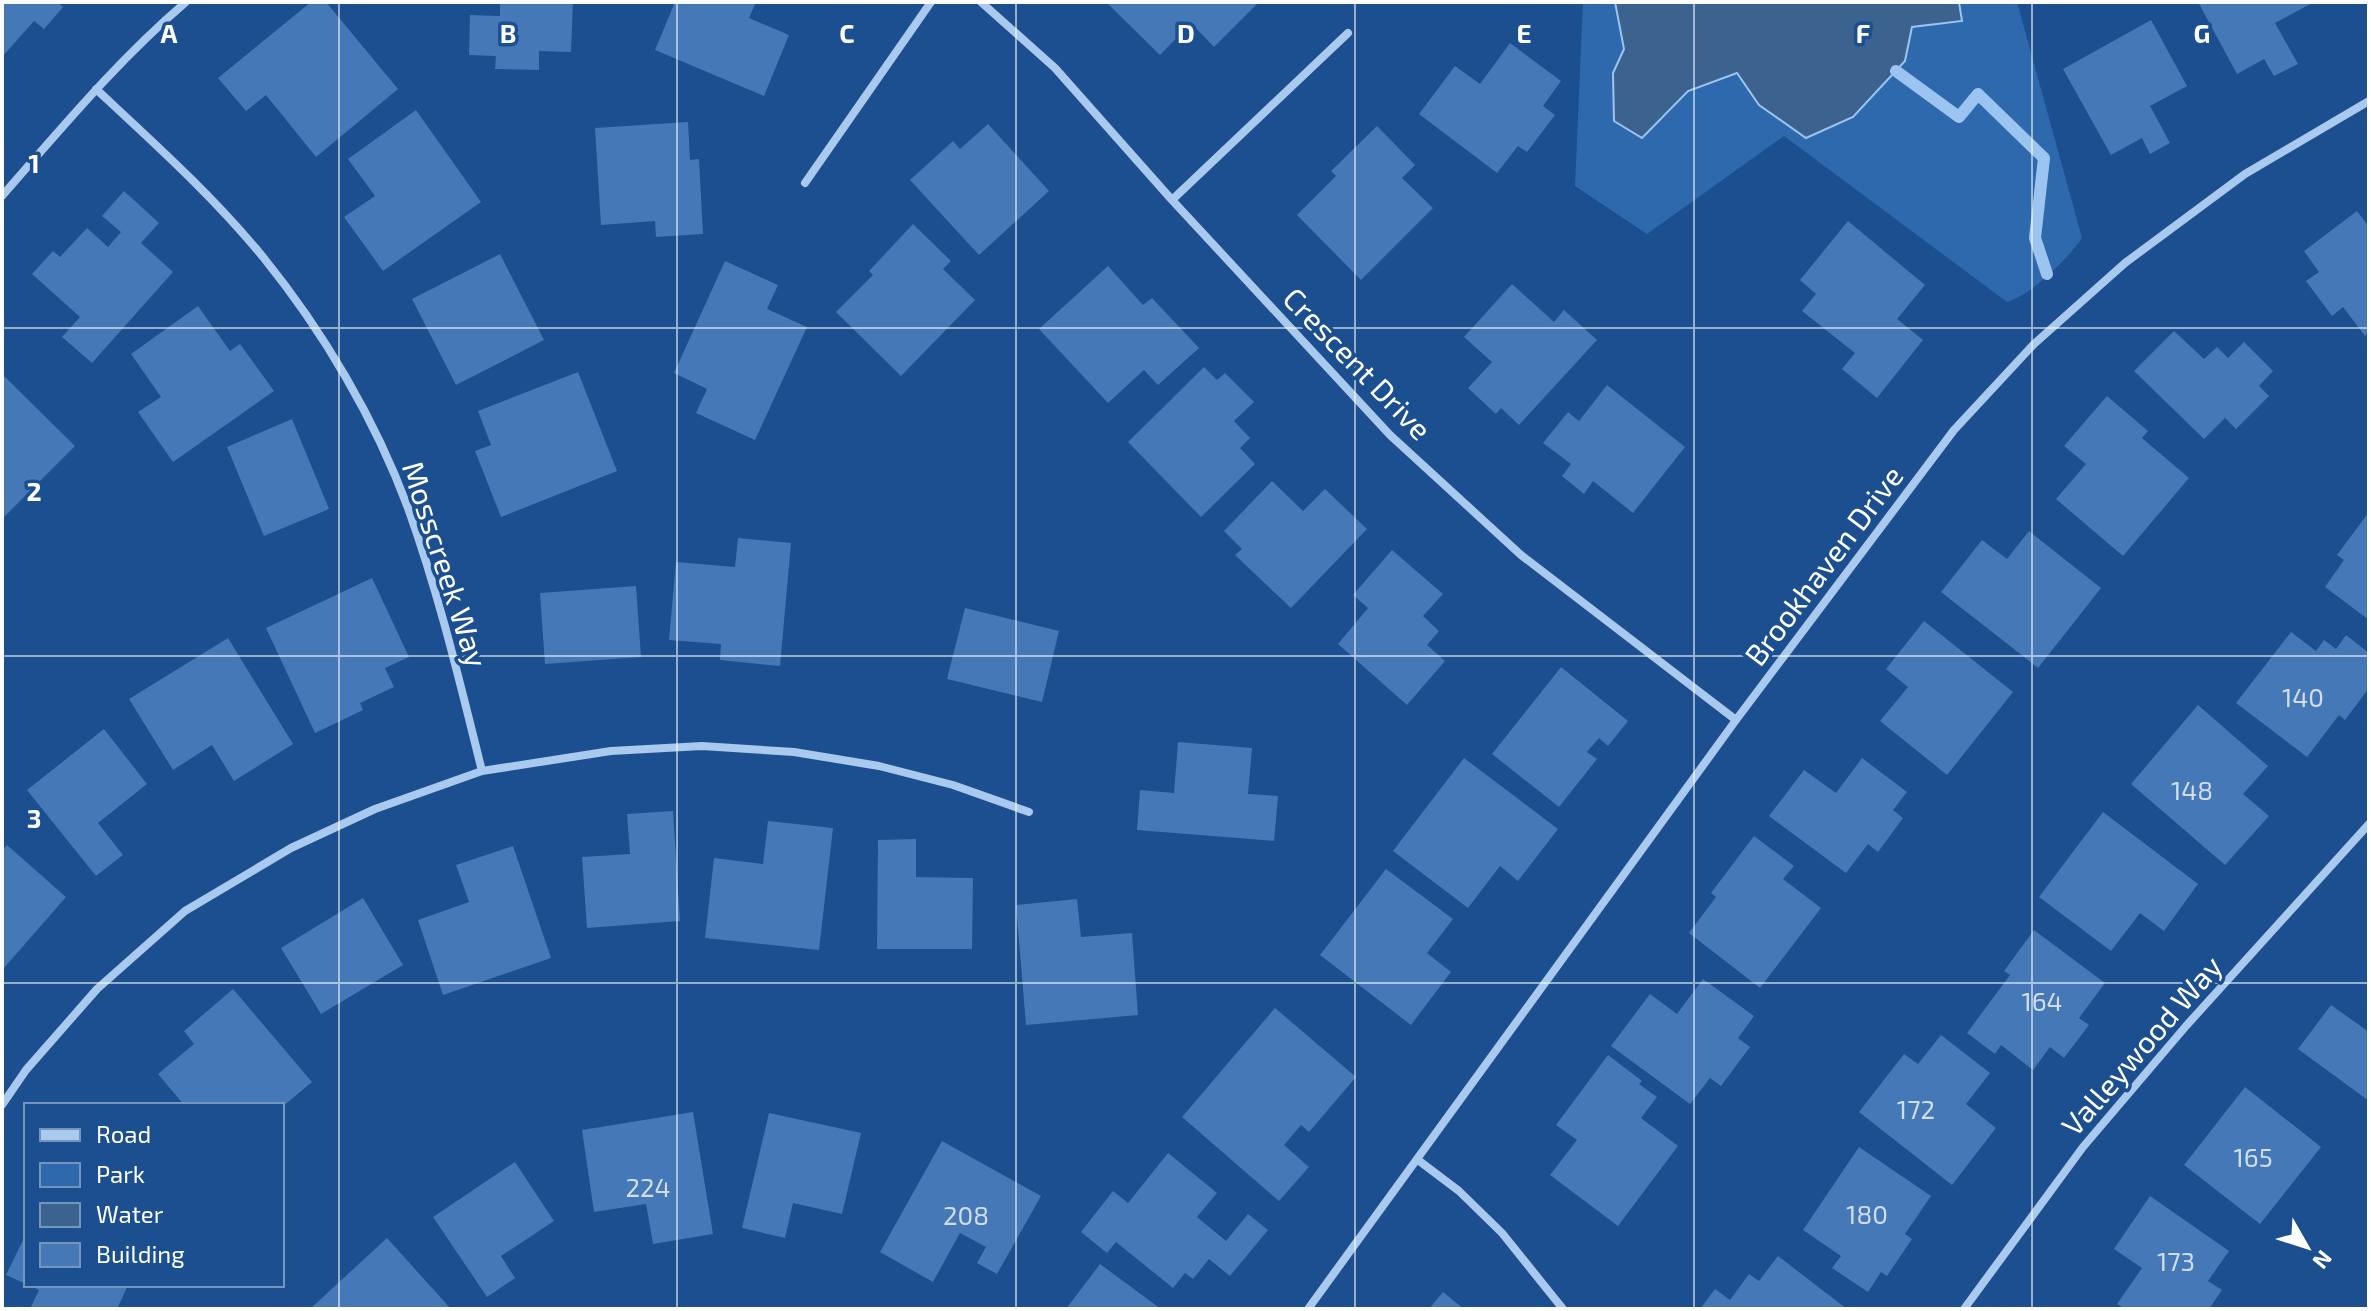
<svg xmlns="http://www.w3.org/2000/svg" width="2371" height="1311" font-family="'Exo 2',sans-serif">
	<rect width="100%" height="100%" fill="#1b4f8f"/>
	<path fill="#2e69ad" d="M1583,2H2017L2082,238C2067,260 2032,294 2007,302L1784,136L1647,234L1575,186Z"/>
	<path fill="#3c6290" stroke="#9cc4f0" stroke-width="2" d="M1615,2H1959L1962,21L1912,27L1905,61L1853,117L1806,138L1759,105L1737,73L1688,91L1642,138L1614,121L1613,73L1624,49Z"/>
	<g fill="none" stroke-linecap="round" stroke-linejoin="round">
		<path stroke="#9cc4f0" stroke-width="12" d="M1896,71L1959,117L1978,94L2044,158L2035,238L2047,274"/>
	</g>
	<path fill="#4478b7" d="M2,2H57L63,7L44,29L34,21L2,57Z
		M311,2H326L398,89L316,157L266,95L246,111L218,78Z
		M500,2H573L571,52L539,51V70L495,69L496,56L469,55L470,15L500,16Z
		M675,2H756L749,18L789,35L764,96L655,50Z
		M1106,2H1259L1214,47L1191,23L1160,55Z
		M2198,2H2314L2275,23L2298,64L2274,76L2264,59L2237,74Z
		M2151,20L2187,86L2150,106L2170,143L2150,154L2142,138L2111,155L2063,69Z
		M1510,43L1561,81L1543,106L1555,115L1527,152L1518,146L1497,173L1419,114L1455,66L1480,84Z
		M416,110L481,202L383,271L344,217L375,196L348,159Z
		M688,122L690,160L699,159L703,234L656,237L655,221L601,225L595,128Z
		M988,124L1049,191L979,255L910,180L953,141L960,149Z
		M1377,126L1415,165L1402,178L1433,208L1361,280L1297,215L1336,176L1331,171Z
		M124,191L159,223L141,243L173,272L92,363L62,337L80,317L32,274L53,251L60,257L87,228L108,247L121,232L102,216Z
		M2357,211L2369,227V332L2365,336L2343,307L2332,316L2306,281L2319,272L2304,251Z
		M1848,221L1925,285L1897,319L1923,340L1877,398L1842,369L1855,353L1802,311L1816,294L1800,280Z
		M913,224L951,261L943,269L975,300L901,376L836,312L873,275L869,271Z
		M500,254L544,340L456,385L412,299Z
		M725,261L778,285L767,309L807,327L755,440L696,413L707,389L674,373Z
		M1108,266L1143,305L1152,298L1199,348L1158,385L1144,370L1108,403L1039,329Z
		M1512,284L1554,322L1564,310L1597,340L1519,425L1501,408L1496,414L1468,388L1492,362L1464,337Z
		M198,306L230,351L240,344L274,391L173,462L138,412L161,397L131,354Z
		M2174,331L2204,359L2217,347L2228,358L2244,342L2273,371L2259,386L2269,396L2236,429L2225,418L2204,439L2134,371Z
		M1204,367L1217,380L1225,373L1254,402L1234,421L1250,438L1240,448L1255,464L1201,517L1128,442Z
		M578,372L617,471L501,517L475,451L491,445L478,411Z
		M2,374L75,446L2,519Z
		M1607,385L1685,447L1633,513L1593,481L1584,494L1562,476L1571,464L1543,443L1568,412L1579,421Z
		M2107,396L2148,431L2142,438L2189,478L2123,556L2056,499L2086,464L2064,446Z
		M292,419L329,509L264,536L227,447Z
		M1272,481L1303,511L1325,489L1367,529L1291,608L1235,555L1242,549L1224,531Z
		M2369,512V620L2325,587L2344,560L2337,555Z
		M2029,531L2101,588L2038,668L1941,592L1982,540L2007,559Z
		M738,538L791,543L780,666L720,660L721,644L669,640L676,562L735,567Z
		M1392,550L1443,594L1423,616L1439,631L1427,645L1445,661L1407,705L1338,644L1368,608L1353,595Z
		M372,578L409,657L385,668L394,687L360,703L363,710L315,733L266,628Z
		M636,586L641,657L545,664L540,593Z
		M965,608L1059,631L1042,702L947,679Z
		M1924,621L2013,692L1947,775L1880,721L1908,687L1886,669Z
		M2291,632L2316,651L2324,640L2336,649L2346,635L2369,653V688L2345,720L2339,715L2307,757L2236,703Z
		M228,638L293,744L234,781L212,745L173,770L129,699Z
		M1561,667L1628,721L1608,746L1599,738L1587,752L1597,759L1559,807L1492,754Z
		M2198,705L2268,766L2243,794L2269,816L2225,865L2131,784Z
		M104,729L147,784L98,823L123,855L96,876L27,790Z
		M1178,742L1252,748L1248,794L1278,796L1274,841L1137,830L1140,790L1174,793Z
		M1464,758L1558,829L1518,881L1500,866L1468,908L1393,851Z
		M1862,758L1907,792L1893,810L1903,818L1878,852L1868,844L1846,873L1769,816L1804,770L1836,793Z
		M673,811L680,921L587,928L582,857L630,854L627,814Z
		M2103,812L2198,884L2164,931L2140,913L2111,951L2039,897Z
		M768,821L833,828L819,950L705,938L714,858L763,864Z
		M1754,836L1794,866L1783,879L1821,908L1760,988L1689,933L1716,897L1711,893Z
		M916,839V877L973,878L972,949H877L878,840Z
		M7,845L66,897L4,968L2,966V850Z
		M513,846L551,958L443,995L418,920L469,902L456,865Z
		M1386,869L1453,919L1427,953L1451,972L1411,1025L1320,955Z
		M363,898L403,965L321,1014L281,948Z
		M1077,899L1081,937L1132,933L1138,1015L1026,1025L1016,905Z
		M2034,930L2105,983L2079,1018L2089,1025L2064,1058L2050,1047L2033,1070L2001,1045L1995,1054L1967,1033L2010,975L2004,971Z
		M1703,979L1754,1016L1738,1038L1750,1047L1721,1086L1710,1078L1690,1104L1611,1046L1650,994L1677,1014Z
		M233,989L312,1082L282,1107L184,1105L158,1074L194,1044L184,1031Z
		M2331,1005L2369,1032V1101L2298,1049Z
		M1275,1008L1356,1077L1309,1132L1301,1125L1284,1145L1309,1167L1279,1201L1182,1117Z
		M1941,1035L1990,1073L1966,1104L1996,1128L1952,1185L1859,1112L1904,1054L1918,1064Z
		M1608,1055L1642,1081L1639,1084L1657,1097L1641,1118L1678,1146L1618,1226L1550,1175L1577,1140L1556,1125Z
		M2245,1087L2321,1147L2260,1224L2184,1165Z
		M693,1112L713,1234L653,1244L646,1204L594,1212L582,1130Z
		M769,1113L861,1133L842,1214L793,1203L785,1238L742,1228Z
		M942,1141L1041,1196L997,1274L977,1263L986,1247L960,1233L933,1282L880,1252Z
		M1859,1147L1931,1196L1905,1234L1912,1239L1887,1276L1881,1272L1868,1292L1832,1268L1841,1256L1803,1230Z
		M1168,1153L1217,1193L1197,1217L1226,1241L1248,1214L1268,1230L1230,1276L1209,1259L1193,1279L1185,1273L1173,1288L1116,1242L1107,1253L1081,1232L1113,1191L1128,1203Z
		M515,1162L554,1221L501,1256L515,1278L487,1297L433,1217Z
		M2150,1196L2229,1251L2208,1281L2222,1290L2209,1309H2125L2117,1304L2142,1268L2114,1249Z
		M26,1234V1284L6,1275Z
		M387,1238L451,1309H310Z
		M1778,1256L1847,1309H1700L1715,1289L1730,1300L1749,1274L1759,1281Z
		M1100,1264L1161,1309H1066Z
		M29,1285H128L117,1309H30L39,1290Z
		M1443,1292L1464,1309H1429Z"/>
	<g fill="none" stroke-linecap="round" stroke-linejoin="round">
		<path stroke="#a9c9ee" stroke-width="8" d="M981,2L1055,68L1172,200L1390,435L1521,555L1736,720
			M96,89C154,143 213,196 263,257C323,331 375,419 408,508C439,594 460,683 482,771
			M805,183L931,2
			M2,196C61,129 118,60 186,2
			M1172,200L1348,33
			M2,1105L26,1070L97,989L185,911L291,848L375,809L482,771L611,751L702,746L794,752L879,766L953,785L1029,812
			M1418,1160L1459,1191L1502,1233L1563,1309
			M1308,1309L1736,720L1954,430L2034,344L2125,263L2245,174L2369,101
			M1964,1309L2083,1147L2186,1026L2369,824"/>
	</g>
	<path fill="none" stroke="#fff" stroke-width="2" stroke-opacity="0.55" d="M339,2V1309M677,2V1309M1016,2V1309M1355,2V1309M1694,2V1309M2032,2V1309M2,328H2369M2,656H2369M2,983H2369"/>
	<g text-anchor="middle" dominant-baseline="central" stroke-width="7" stroke-linejoin="round" paint-order="stroke">
		<g font-size="26" fill="#d0dded">
			<text x="2303" y="696">140</text>
			<text x="2192" y="789">148</text>
			<text x="2042" y="1000">164</text>
			<text x="1916" y="1108">172</text>
			<text x="2253" y="1156">165</text>
			<text x="648" y="1186">224</text>
			<text x="1867" y="1213">180</text>
			<text x="966" y="1214">208</text>
			<text x="2176" y="1260">173</text>
		</g>
		<g font-size="30" fill="#fff" stroke="#1b4f8f">
			<text transform="translate(1358 363) rotate(46)">Crescent Drive</text>
			<text transform="translate(446 564) rotate(72)">Mosscreek Way</text>
			<text transform="translate(1823 565) rotate(-53)">Brookhaven Drive</text>
			<text transform="translate(2141 1045) rotate(-49)">Valleywood Way</text>
		</g>
	</g>
	<g font-size="26" text-anchor="middle" font-weight="bold" fill="#fff" stroke="#1b4f8f" stroke-width="7" stroke-linejoin="round" paint-order="stroke">
		<text x="169" y="43">A</text>
		<text x="508" y="43">B</text>
		<text x="847" y="43">C</text>
		<text x="1186" y="43">D</text>
		<text x="1524" y="43">E</text>
		<text x="1863" y="43">F</text>
		<text x="2202" y="43">G</text>
		<text x="34" y="173">1</text>
		<text x="34" y="501">2</text>
		<text x="34" y="828">3</text>
	</g>
	<rect width="2371" height="1311" fill="none" stroke="#ffffff" stroke-width="8"/>
	<rect x="24" y="1103" width="260" height="184" fill="#1b4f8f" stroke="#7695bc" stroke-width="2"/>
	<rect x="40" y="1129" width="40" height="12" fill="#a9c9ee" stroke="#7695bc" stroke-width="2"/>
	<text x="96" y="1143" font-size="24" fill="#ffffff">Road</text>
	<rect x="40" y="1163" width="40" height="24" fill="#2e69ad" stroke="#7695bc" stroke-width="2"/>
	<text x="96" y="1183" font-size="24" fill="#ffffff">Park</text>
	<rect x="40" y="1203" width="40" height="24" fill="#3c6290" stroke="#7695bc" stroke-width="2"/>
	<text x="96" y="1223" font-size="24" fill="#ffffff">Water</text>
	<rect x="40" y="1243" width="40" height="24" fill="#4478b7" stroke="#7695bc" stroke-width="2"/>
	<text x="96" y="1263" font-size="24" fill="#ffffff">Building</text>
	<g transform="translate(2307 1247) rotate(129)" stroke="#1b4f8f" stroke-width="6" paint-order="stroke">
	<path d="M0-6L14 30L0 20L-14 30Z" fill="#ffffff"/>
	<text y="-12" font-size="22" font-weight="bold" text-anchor="middle" fill="#ffffff">N</text>
	</g>
</svg>
